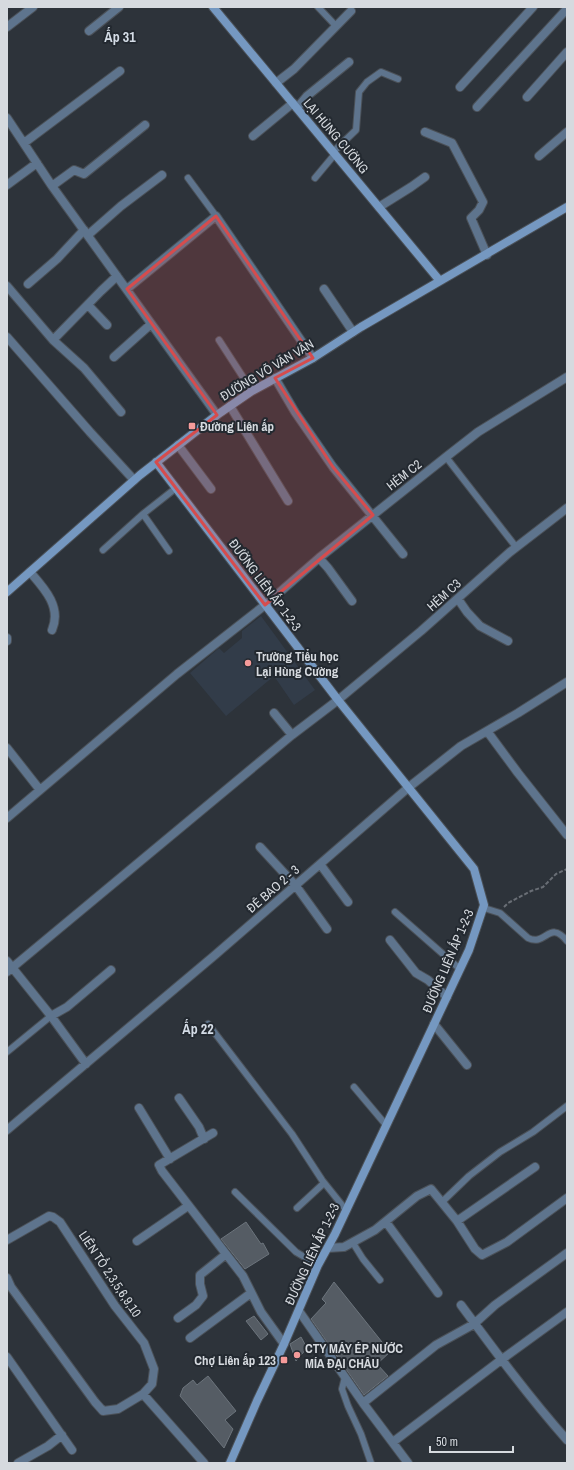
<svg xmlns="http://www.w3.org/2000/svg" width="574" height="1470" font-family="'Archivo Narrow',sans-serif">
	<rect width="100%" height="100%" fill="#2d333a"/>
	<path fill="#323c49" d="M261,616L315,690L294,705L274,676L226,716L190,673L219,648L224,653L242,638V631Z"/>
	<path fill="#555c64" stroke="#6c747c" d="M246,1222L261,1244L263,1243L269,1254L245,1269L221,1239Z
		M334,1282L390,1352L377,1364L388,1376L364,1395L311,1319L326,1303L322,1299Z
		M254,1316L268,1334L261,1340L246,1321Z
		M301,1337L307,1348L296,1361L290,1344Z
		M208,1376L236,1411L225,1420L233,1429L224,1448L180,1396L183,1388L193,1380L197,1385Z"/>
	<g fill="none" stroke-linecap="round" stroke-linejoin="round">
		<defs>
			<path id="lane" d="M318,7L336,26
				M333,152L356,130L359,92L367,82L381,72L398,79
				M188,178L216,216
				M315,178L335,154
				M219,340L252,391
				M446,457L516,547
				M143,514L169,551
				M103,550L143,514L176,488
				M484,908L500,913L528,938C546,947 549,919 567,941
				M395,912L460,969
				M208,1024L292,1134L322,1180L346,1210
				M7,1052L51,1016
				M354,1087L386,1125
				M235,1192L296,1252L318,1265
				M442,1202L469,1176L500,1152L533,1132L567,1106
				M297,1208L324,1183
				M353,1243L363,1259L380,1280
				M345,1377L342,1389L348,1406L361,1434L371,1463"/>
			<path id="street" d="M7,27L33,7
				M89,31L119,7
				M276,83L294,69L351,11
				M460,87L533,7
				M527,97L567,52
				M477,107L565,11
				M297,108L307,96L349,62
				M7,118L52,186L217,415
				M425,132L452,143L483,202L479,210L471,218L487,255
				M253,136L293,103
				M24,143L120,71
				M539,156L567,132
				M7,185L37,163
				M52,186L74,170L84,174L145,125
				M379,207L411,187L425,177
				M88,235L121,206L162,175
				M28,284L57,259L84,230
				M7,286L53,340L84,368L121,412
				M127,289L216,216L313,358
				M324,289L353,332
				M88,305L107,325
				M7,337L90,432L134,480
				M53,340L101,291L117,276
				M114,357L151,324
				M275,378L295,412L333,467L403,554
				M230,406L288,501
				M178,445L211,489
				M319,558L328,568L352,601
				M30,572C44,588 62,607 52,630
				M458,599L467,612L480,626L508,641
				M7,638V641
				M274,713L292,735
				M487,731L518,773L567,835
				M7,748L40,790
				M7,818L177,674L265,605L319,558L446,457L478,432L567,377
				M260,847L296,886L327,929
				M320,864L348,902
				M390,940L416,973L428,980L447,997
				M7,961L51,1016L86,1064
				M7,972L292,735L338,700L421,631L510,552L567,508
				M51,1016L67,1007L111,970
				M434,1024L467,1065
				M179,1098L199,1127L204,1139
				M139,1108L170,1159
				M7,1130L215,955L409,787L461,746L518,713L567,682
				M213,1133L159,1165L162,1171L243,1276L261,1312L284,1344
				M457,1221L535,1167
				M386,1222L438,1293
				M7,1240L49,1216L53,1217L60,1222L115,1306L144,1343L154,1369L152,1384L143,1394L118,1409L103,1411L95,1402L11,1287L7,1278
				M137,1241L188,1206
				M328,1248L344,1247L375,1230L417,1196L431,1189L457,1221L475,1249L482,1255L507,1242L567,1198
				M461,1305C495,1351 529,1397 567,1440
				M299,1311L363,1403L408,1463
				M178,1318L196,1305L203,1296L200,1284V1275L225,1255
				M190,1338L251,1293
				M7,1357L72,1450
				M143,1394L204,1463
				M363,1403L436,1345L474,1324L495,1305L567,1253
				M393,1442L501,1360L567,1312
				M18,1463L48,1446L62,1435"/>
			<path id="secondary" d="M213,7L440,281
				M156,462L338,700L474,869L484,905L469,950L335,1234L318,1265L284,1344L257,1401L230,1463
				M7,592L140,475L217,415L252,391L313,358L361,327L567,207"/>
		</defs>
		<use href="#lane" stroke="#4b5158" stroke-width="8"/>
		<use href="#street" stroke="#4b5158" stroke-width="10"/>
		<use href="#secondary" stroke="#4b5158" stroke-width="10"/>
		<path stroke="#696e75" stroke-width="2" stroke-dasharray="4 2" stroke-linecap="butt" d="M504,907L508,903L531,891L543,887L556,874L567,869"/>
		<use href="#lane" stroke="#5e748d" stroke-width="6"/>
		<use href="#street" stroke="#5e748d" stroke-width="8"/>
		<use href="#secondary" stroke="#7598c1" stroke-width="8"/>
	</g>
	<path fill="#d64c4d" fill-opacity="0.2" stroke="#d64c4d" stroke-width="3" stroke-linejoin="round" d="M216,216L313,358L275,378L333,467L373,515L265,605L156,462L217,415L127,289Z"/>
	<g fill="#f59b9a" stroke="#232930" stroke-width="1.5">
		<rect x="188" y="422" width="8" height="8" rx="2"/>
		<circle cx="248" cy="663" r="4"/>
		<circle cx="297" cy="1355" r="4"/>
		<rect x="280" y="1356" width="8" height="8" rx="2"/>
	</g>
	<g text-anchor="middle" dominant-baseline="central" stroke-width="4" stroke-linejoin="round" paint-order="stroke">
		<g font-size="13" fill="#d6dadf" stroke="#232930">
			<text transform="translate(336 136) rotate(50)">LẠI HÙNG CƯỜNG</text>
			<text transform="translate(267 370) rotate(-31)">ĐƯỜNG VÕ VĂN VÂN</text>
			<text transform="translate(404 475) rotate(-38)">HẺM C2</text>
			<text transform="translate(265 585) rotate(53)">ĐƯỜNG LIÊN ẤP 1-2-3</text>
			<text transform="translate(444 595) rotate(-42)">HẺM C3</text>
			<text transform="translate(273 889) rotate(-41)">ĐÊ BAO 2 - 3</text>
			<text transform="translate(448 961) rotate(-67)">ĐƯỜNG LIÊN ẤP 1-2-3</text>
			<text transform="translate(312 1254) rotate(-65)">ĐƯỜNG LIÊN ẤP 1-2-3</text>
			<text transform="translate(110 1274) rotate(56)">LIÊN TỔ 2,3,5,6,9,10</text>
		</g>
		<g font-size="13" font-weight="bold" fill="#d6dadf" stroke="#232930" text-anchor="start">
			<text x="200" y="426">Đường Liên ấp</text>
			<text x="256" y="656">Trường Tiểu học<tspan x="256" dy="15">Lại Hùng Cường</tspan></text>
			<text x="305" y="1348">CTY MÁY ÉP NƯỚC<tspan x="305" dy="15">MÍA ĐẠI CHÂU</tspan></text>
			<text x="276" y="1360" text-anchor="end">Chợ Liên ấp 123</text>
		</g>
		<g font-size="14" font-weight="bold" fill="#d4dce6" stroke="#232930">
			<text x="120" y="37">Ấp 31</text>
			<text x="198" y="1029">Ấp 22</text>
		</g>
	</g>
	<rect width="574" height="1470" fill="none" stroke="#d6dadf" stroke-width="16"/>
	<path d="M430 1446v6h83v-6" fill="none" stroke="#d6dadf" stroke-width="2"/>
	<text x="436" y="1446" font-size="12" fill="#d6dadf" stroke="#232930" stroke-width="3" paint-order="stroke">50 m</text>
</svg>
